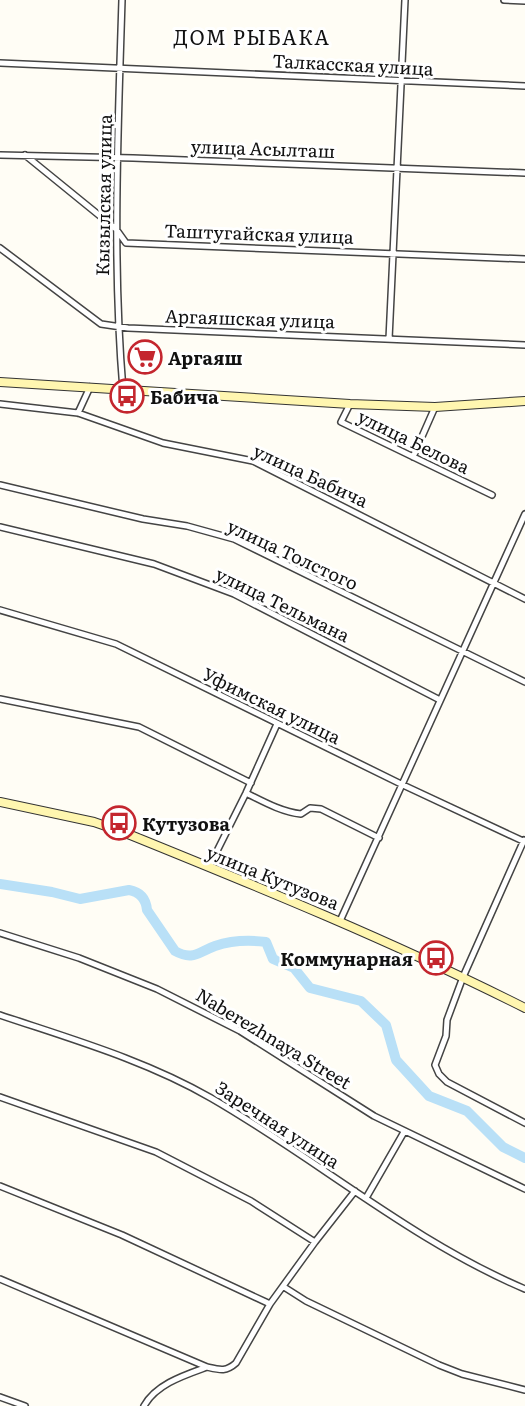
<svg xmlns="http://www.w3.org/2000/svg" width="525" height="1406" font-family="Literata,serif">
	<rect width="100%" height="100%" fill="#fffdf5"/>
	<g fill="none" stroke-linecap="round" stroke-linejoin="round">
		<path stroke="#b9e0f7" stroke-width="10" d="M0,884L52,892L80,899L129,890C140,892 146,899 147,910L175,951C193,961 198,952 215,946C230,941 250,940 266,942L273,959L294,968L310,988L361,1001L386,1025L396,1060L429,1096L467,1111L503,1147L525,1158"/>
		<defs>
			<path id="street" d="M122,0C118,130 112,260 123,390
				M504,0L525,1
				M0,63L525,86
				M0,155L133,158L525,173
				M25,155L116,229L126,243L525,259
				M0,248L101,324L128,328L525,345
				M389,339L405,0
				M0,404L78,413L163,443L253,461L525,599
				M350,404L341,422L492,495
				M78,413L90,387
				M413,457L435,407
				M0,485L143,519L187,526L234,539L525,682
				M0,527L154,564L234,594L440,700
				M0,610L116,644L403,785L525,842
				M0,699L139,727L251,783
				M246,793C264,802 282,812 301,814L310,808L321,809L379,838
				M524,840L463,977L447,1020L446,1036L435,1065L439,1074L447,1082L525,1123
				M209,867L246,793L277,724
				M340,921L525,514
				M0,933L79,958L157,989L240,1031L374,1116L525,1189
				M0,1015C71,1039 145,1060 211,1098C317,1159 412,1241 525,1289
				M0,1097L156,1152L251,1201L315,1242
				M0,1186L122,1235L270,1304
				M366,1198L404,1132
				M0,1279L207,1367C220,1370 226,1372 236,1363L270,1304L315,1242L355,1191
				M284,1287L306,1301L439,1365L462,1374L525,1390
				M0,1397L25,1406
				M144,1406C156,1384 185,1375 207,1367"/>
			<path id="secondary" d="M0,382L350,404L435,407L525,401
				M0,802L94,822L123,832C259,887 394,942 525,1008"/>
		</defs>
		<use href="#street" stroke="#444" stroke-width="8"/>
		<use href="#secondary" stroke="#333" stroke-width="10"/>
		<use href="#street" stroke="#fff" stroke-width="5"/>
		<use href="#secondary" stroke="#fff6b0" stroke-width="8"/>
	</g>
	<defs>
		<symbol id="supermarket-ring" viewBox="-11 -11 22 22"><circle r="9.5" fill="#fff" stroke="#c4262e" stroke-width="1.5"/><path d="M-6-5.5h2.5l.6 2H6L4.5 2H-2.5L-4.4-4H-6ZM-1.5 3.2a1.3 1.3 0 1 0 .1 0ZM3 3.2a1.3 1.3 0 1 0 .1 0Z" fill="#c4262e"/></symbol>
		<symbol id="bus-ring" viewBox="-11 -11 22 22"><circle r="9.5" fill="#fff" stroke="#c4262e" stroke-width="1.5"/><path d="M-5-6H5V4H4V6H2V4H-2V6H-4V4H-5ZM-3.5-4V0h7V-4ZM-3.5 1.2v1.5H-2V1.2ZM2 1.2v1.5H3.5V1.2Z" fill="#c4262e"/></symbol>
	</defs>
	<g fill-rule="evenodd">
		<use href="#supermarket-ring" x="126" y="338" width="38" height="38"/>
		<use href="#bus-ring" x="108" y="377" width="38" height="38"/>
		<use href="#bus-ring" x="100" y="804" width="38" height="38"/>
		<use href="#bus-ring" x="417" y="939" width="38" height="38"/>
	</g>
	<g text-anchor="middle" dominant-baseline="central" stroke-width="6" stroke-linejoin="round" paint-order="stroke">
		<g font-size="18" fill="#111" stroke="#fff">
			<text transform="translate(353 64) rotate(3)">Талкасская улица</text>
			<text transform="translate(263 148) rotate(2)">улица Асылташ</text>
			<text transform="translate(103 195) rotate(-89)">Кызылская улица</text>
			<text transform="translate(259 233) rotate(2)">Таштугайская улица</text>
			<text transform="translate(250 318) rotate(2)">Аргаяшская улица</text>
			<text transform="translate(414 441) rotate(26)">улица Белова</text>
			<text transform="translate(311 475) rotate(25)">улица Бабича</text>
			<text transform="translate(293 554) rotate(25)">улица Толстого</text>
			<text transform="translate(283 604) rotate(26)">улица Тельмана</text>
			<text transform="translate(272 705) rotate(26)">Уфимская улица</text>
			<text transform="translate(273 877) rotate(22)">улица Кутузова</text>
			<text transform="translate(274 1038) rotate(31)">Naberezhnaya Street</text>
			<text transform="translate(278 1124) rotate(33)">Заречная улица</text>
		</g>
		<g font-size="18" font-weight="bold" fill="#111" stroke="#fff" text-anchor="start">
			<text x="168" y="357">Аргаяш</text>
			<text x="150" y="396">Бабича</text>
			<text x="142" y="823">Кутузова</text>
			<text x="413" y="958" text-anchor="end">Коммунарная</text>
		</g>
		<g font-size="20" letter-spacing="1.5" fill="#111" stroke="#fff">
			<text x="252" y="36">ДОМ РЫБАКА</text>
		</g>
	</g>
</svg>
